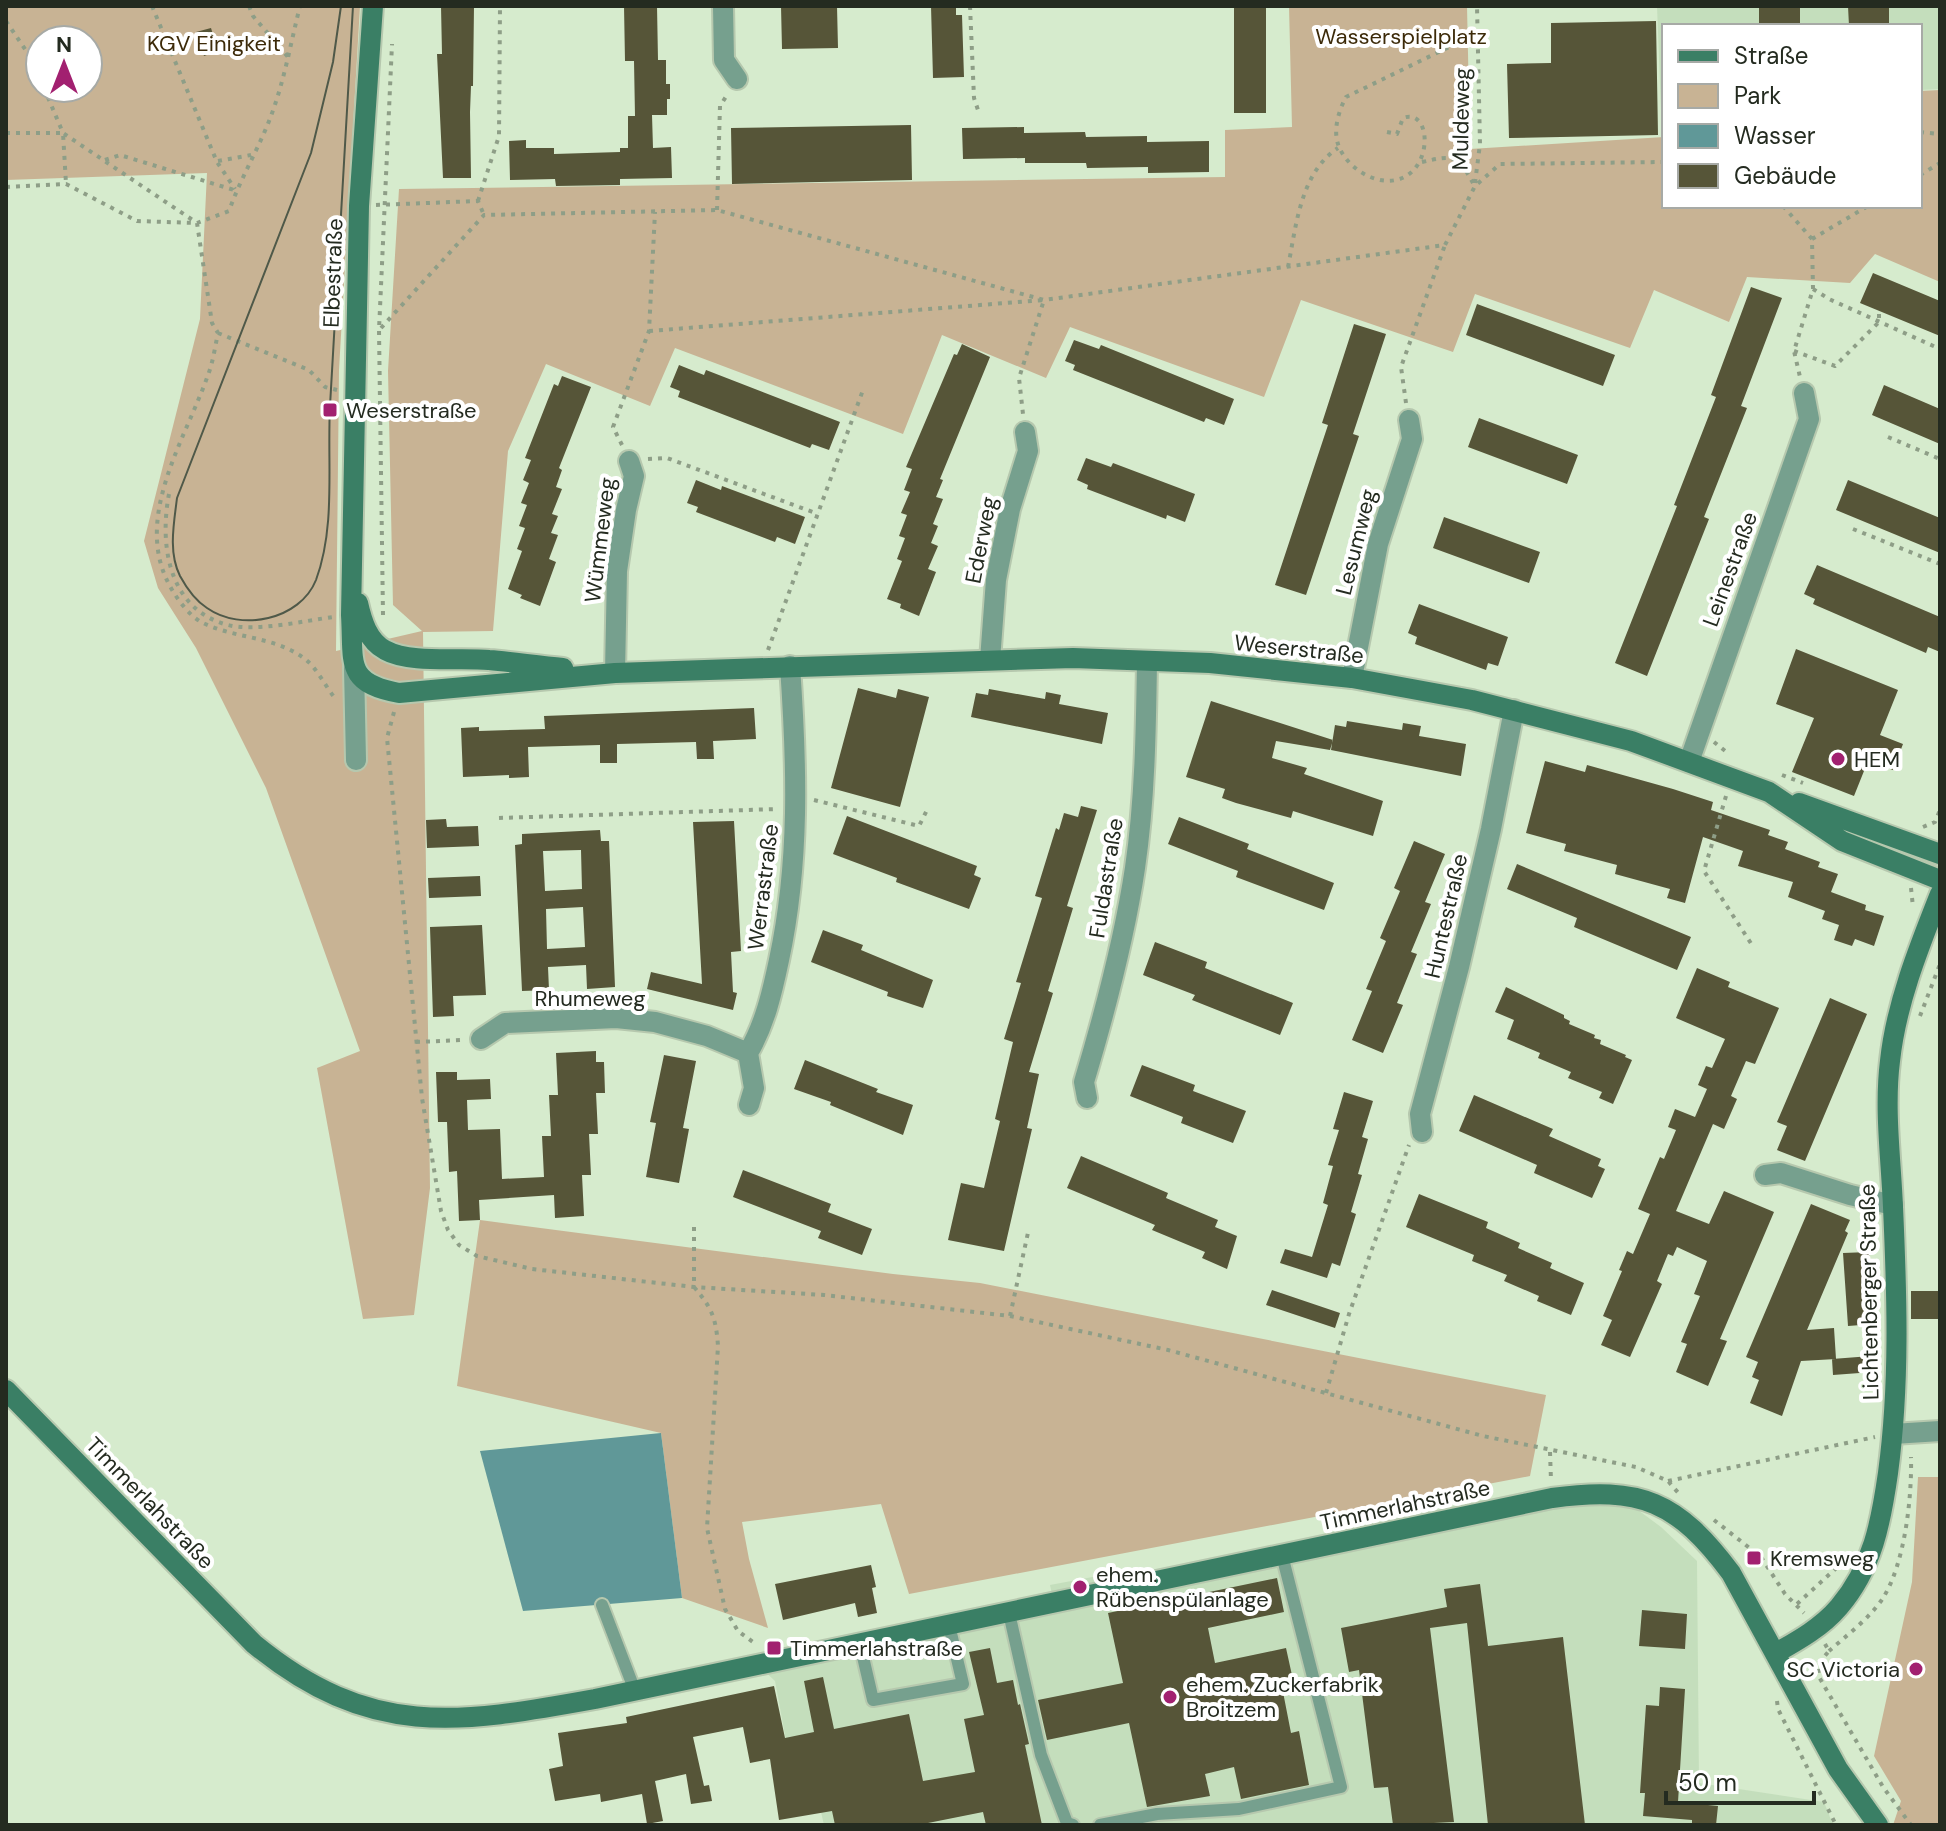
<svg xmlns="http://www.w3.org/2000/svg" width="1946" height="1831" font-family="'DM Sans',sans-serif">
	<rect width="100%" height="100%" fill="#d6ebcd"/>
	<path fill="#c4debc" d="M1657,6H1940V89L1920,90V26H1664L1662,137Z
		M1615,1493L1661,1527L1697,1561L1699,1783L1824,1802L1833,1825H824L809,1760L790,1762L775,1681L759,1666L1054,1603L1050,1585L1119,1572L1122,1588Z"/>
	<path fill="#c8b394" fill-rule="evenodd" d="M6,6H360L339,370L336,651L422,631L393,605L388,371L399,189L1225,177V130L1292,127L1289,6H1467L1470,149L1664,137V206H1920V91L1940,90V282L1875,254L1850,283L1747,277L1729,322L1654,290L1630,348L1475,294L1453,352L1301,300L1264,397L1070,327L1046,378L942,335L903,434L675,348L650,406L546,364L508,451L493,631L423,632L430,1188L414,1315L363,1319L317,1068L360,1051L266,788L196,648L158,588L144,541L200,319L207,173L6,180ZM40,40H88V88H40Z
		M480,1220L893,1274L980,1283L1546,1395L1530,1476L909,1594L881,1504L742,1522L749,1559L768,1628L682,1598L661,1433L457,1386Z
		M1918,1477H1940V1825H1893L1901,1801L1874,1756L1912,1582Z"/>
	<path fill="#609898" d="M661,1433L682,1598L523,1611L480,1451Z"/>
	<path fill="#565538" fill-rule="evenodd" d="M441,6H474L473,86H471L470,112L471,178H443L437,54H442Z
		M624,6H657L658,60H666V84H670V99H667V115H652L653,148L671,147L672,178L620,179V185L556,186L555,179L510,180L509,141L526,140V148H554V154L620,152V148H628V116H635L634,61H625Z
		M781,6H837L838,48L782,49Z
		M931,6H956V15H962L964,77L933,78Z
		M1234,6H1266V113H1234Z
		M1759,6H1800V26H1759Z
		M1848,6H1889V26H1849Z
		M1656,21L1658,135L1509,138L1507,64L1551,63V23Z
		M211,28L218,51L204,56L196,32Z
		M911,125L912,180L732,184L731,128Z
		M1024,127V133L1085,132L1086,137L1147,136V142L1209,141V172L1148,173V167L1087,168L1086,163H1025V158L963,159L962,128Z
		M1873,273L1940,301V336L1860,303Z
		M1751,287L1782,298L1741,406L1747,408L1704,517L1709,519L1647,676L1615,663L1677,506L1674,505L1716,397L1711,395Z
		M1477,304L1615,355L1603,386L1466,335Z
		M1354,324L1386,334L1353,434L1359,436L1306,595L1275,585L1328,425L1322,423Z
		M1074,340L1099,349L1101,345L1234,399L1224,425L1206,418L1204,422L1073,370L1075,365L1065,361Z
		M962,344L990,357L940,479L943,480L936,497L943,499L933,524L938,526L931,543L938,546L928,569L936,572L919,616L900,608L901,604L887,599L902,561L897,559L905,538L899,536L907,515L901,513L910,492L904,490L912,469L906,467L954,354L957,355Z
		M679,365L704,375L706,370L840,422L829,450L812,444L810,448L678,397L680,391L670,387Z
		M562,376L591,387L559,468L562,470L556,487L562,489L552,514L558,516L551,533L558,535L549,559L556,562L540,606L520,598L522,595L508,589L522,551L517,549L525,528L519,526L527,505L521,503L529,483L523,480L531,460L525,458L554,384L558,386Z
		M1884,385L1940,409V444L1872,415Z
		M1479,418L1578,455L1567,484L1468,447Z
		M1086,458L1111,467L1113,463L1195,494L1185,522L1167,515L1166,519L1087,489L1088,485L1077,480Z
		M696,480L721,490L722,486L805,517L795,544L777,537L775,542L696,512L698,507L687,503Z
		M1848,480L1940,518V553L1836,510Z
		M1444,517L1540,552L1529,583L1433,548Z
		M1817,565L1940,617V652L1928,647L1926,653L1813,604L1815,599L1804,594Z
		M1419,604L1508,637L1498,666L1488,663L1486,670L1415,644L1417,637L1408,633Z
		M1796,649L1898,690L1880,735L1903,744L1893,770L1868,761L1854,796L1792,772L1814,718L1776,704Z
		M858,688L896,698L898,689L929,697L900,807L831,788Z
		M989,689L1045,699L1046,692L1061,695L1059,704L1108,713L1102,744L971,717L976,693L988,695Z
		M1211,701L1333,740L1330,750L1276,741L1272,758L1307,768L1304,774L1383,801L1373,836L1293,811L1291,818L1236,803L1222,798L1225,789L1186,777Z
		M754,708L756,739L713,741L714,759H697L696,742L617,744V763H600V745L528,747L529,777L509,778V775L463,777L461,728L479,727V731L545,729L544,716Z
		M1347,721L1402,730L1403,723L1421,726L1419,736L1466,744L1461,776L1331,750L1335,725L1346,727Z
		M1545,761L1585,772L1587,765L1673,789L1713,802L1711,810L1770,830L1768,835L1788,842L1785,849L1820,862L1818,867L1838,874L1831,892L1866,905L1865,910L1884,916L1874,946L1855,939L1852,946L1834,940L1839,925L1822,919L1825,911L1788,897L1793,882L1738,866L1743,851L1703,837L1685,903L1667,898L1670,889L1615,874L1617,865L1564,851L1566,844L1526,833Z
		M1081,806L1097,810L1067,906L1073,908L1048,991L1053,993L1029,1072L1039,1074L1027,1128L1032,1129L1004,1251L948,1240L961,1183L984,1188L1000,1121L995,1119L1013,1042L1004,1039L1021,983L1016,982L1042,898L1035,896L1056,828L1059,830L1064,813L1078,817Z
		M847,816L977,866L974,875L981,878L969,909L896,882L897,878L833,854Z
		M1179,817L1249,844L1247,849L1334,883L1324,910L1236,877L1238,871L1168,844Z
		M446,819L447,827L478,826L479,846L427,848L426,820Z
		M734,821L741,951L731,952L733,992L737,993L733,1010L647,989L651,972L702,984L693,822Z
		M600,830L601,841H609L615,987L587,989L586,965L548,967L549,990L522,991L515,845L522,844V834ZM581,850L582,889L545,891L543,851ZM583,907L585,947L547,949L546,909Z
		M1414,841L1445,854L1425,902L1431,904L1411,952L1417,954L1397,1003L1403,1005L1383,1053L1352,1040L1372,991L1366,989L1386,941L1380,938L1400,891L1394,888Z
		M1517,864L1691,937L1677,970L1574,927L1577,918L1507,889Z
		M480,876L481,896L429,898L428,878Z
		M482,925L486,995L453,996L454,1016L433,1017L430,927Z
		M823,930L863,945L861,950L933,980L923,1008L887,996L888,992L811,962Z
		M1155,942L1207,962L1205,968L1293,1003L1280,1035L1192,1000L1195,995L1143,975Z
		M1697,968L1730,982L1728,987L1779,1008L1755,1064L1746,1061L1731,1096L1737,1099L1724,1129L1713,1124L1676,1211L1709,1224L1724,1191L1774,1212L1720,1339L1727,1341L1708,1386L1676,1372L1687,1344L1681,1342L1700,1296L1694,1294L1707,1261L1677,1247L1673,1256L1668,1254L1657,1281L1662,1284L1630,1357L1601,1345L1612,1320L1603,1316L1622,1271L1619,1270L1627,1251L1633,1254L1650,1214L1638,1209L1660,1157L1664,1159L1676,1130L1668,1127L1675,1109L1695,1117L1707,1089L1698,1085L1706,1066L1712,1068L1725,1039L1676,1018Z
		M1506,987L1564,1015V1018L1570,1021L1569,1024L1595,1035L1594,1038L1601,1040L1600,1044L1626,1055L1625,1057L1632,1060L1613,1104L1599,1098L1602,1092L1568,1078L1571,1072L1538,1058L1540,1053L1507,1039L1514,1020L1495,1012Z
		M1830,998L1867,1014L1805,1161L1777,1150L1787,1126L1777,1122Z
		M596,1051V1062H604L605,1093H596L598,1134H589L591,1175H582L584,1216L555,1218L554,1195L479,1200L480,1220L459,1221L457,1171L449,1172L447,1122H438L436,1072H457V1080L490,1079L491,1099L467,1100L468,1130L500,1129L502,1179L544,1177L542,1136H551L549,1095H558L556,1053Z
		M664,1055L696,1061L683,1128L689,1129L679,1183L646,1177L656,1123L650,1122Z
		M805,1060L878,1089L876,1092L913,1105L903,1135L830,1105L831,1102L794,1089Z
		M1142,1065L1195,1085L1193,1091L1246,1111L1233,1143L1181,1123L1183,1117L1130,1096Z
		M1344,1092L1373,1101L1362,1137L1368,1139L1358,1174L1362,1175L1351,1212L1356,1214L1340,1266L1332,1263L1327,1278L1280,1263L1285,1249L1312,1257L1328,1205L1323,1203L1333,1166L1328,1165L1339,1130L1333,1129Z
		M1474,1095L1553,1129L1549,1136L1601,1159L1598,1166L1605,1169L1592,1198L1534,1173L1537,1165L1459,1131Z
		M1081,1156L1168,1193L1166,1198L1218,1220L1215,1227L1237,1236L1227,1269L1202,1258L1205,1252L1152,1230L1155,1225L1067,1188Z
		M743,1170L831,1204L828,1212L872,1229L862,1255L818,1238L821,1231L733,1197Z
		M1419,1194L1488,1222L1486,1228L1520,1243L1518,1248L1552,1263L1550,1268L1584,1283L1571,1315L1537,1301L1539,1296L1504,1281L1507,1275L1472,1261L1474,1255L1406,1227Z
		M1811,1204L1850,1220L1845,1231L1848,1233L1807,1330L1834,1328L1836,1359L1801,1361L1782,1416L1750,1403L1759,1380L1752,1377L1758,1362L1746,1357Z
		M1869,1252L1874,1324L1848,1326L1843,1253Z
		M1272,1290L1340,1313L1335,1328L1266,1305Z
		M1911,1291H1940V1319H1911Z
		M1871,1356L1873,1372L1833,1375L1832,1359Z
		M871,1565L876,1587L872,1588L877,1613L858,1617L855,1603L783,1620L775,1584Z
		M1277,1578L1284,1612L1208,1628L1215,1663L1286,1648L1295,1689L1283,1692L1291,1733L1299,1731L1309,1785L1241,1799L1234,1767L1205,1774L1210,1796L1147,1807L1129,1723L1047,1740L1038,1700L1123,1683L1108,1613Z
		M1480,1584L1488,1646L1563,1637L1585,1825H1488L1467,1623L1430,1628L1454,1822L1393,1825L1388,1787L1374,1788L1359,1670L1349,1672L1341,1628L1447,1607L1444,1589Z
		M1642,1610L1687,1614L1685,1649L1639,1646Z
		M990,1648L997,1683L1013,1680L1018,1705L1020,1704L1029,1744L1025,1745L1042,1825H986L983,1812L918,1825H835L832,1811L779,1820L770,1759L750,1763L743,1727L693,1737L704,1786L709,1785L712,1801L691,1804L686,1774L655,1781L663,1821L647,1824L642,1794L601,1802L600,1794L555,1801L549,1769L563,1766L558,1733L627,1723L626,1717L774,1686L785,1738L814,1732L804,1681L823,1677L834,1729L909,1714L923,1781L975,1772L964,1719L984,1715L969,1652Z
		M1660,1687L1685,1689L1678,1802L1718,1806L1716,1825H1692V1820L1643,1816L1645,1793H1640L1646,1705L1659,1706Z"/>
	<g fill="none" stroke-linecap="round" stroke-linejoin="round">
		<defs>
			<path id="lane" d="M602,1605L635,1691
				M1009,1613L1041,1755L1067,1823L1073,1825
				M860,1644L873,1700L963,1684L949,1625
				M1100,1825L1157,1814L1239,1809L1341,1787L1282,1555"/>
			<path id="street" d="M723,6L724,60L737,79
				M990,660L996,580L1010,509L1028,451L1025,432
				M354,668L356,760
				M615,673L617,571L626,510L634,476L629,461
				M1352,678L1378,544L1412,439L1409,420
				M1689,762L1809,419L1804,393
				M481,1039L505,1023L616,1018L655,1022L707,1036L748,1053
				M1087,1098L1084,1082C1105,1012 1124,941 1135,868C1145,800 1146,730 1147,661
				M749,1105L754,1088L748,1053C765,1024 772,993 779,960C800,862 797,766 790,666
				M1422,1132L1420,1114L1459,967L1491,829L1514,710
				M1765,1175L1781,1173L1850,1195L1893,1205
				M1893,1434L1940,1431"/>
			<path id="secondary" d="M373,6L359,206L351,615C354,662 344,683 399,693L615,673L1073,658L1210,663L1352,678L1472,700L1631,741L1769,792L1842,841L1940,880
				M358,603C362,621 368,641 385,650C410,664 460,657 489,660C514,662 538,666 563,668
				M1799,803L1940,854
				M6,1390L254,1644C370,1739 457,1724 595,1699L1552,1498C1641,1486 1677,1501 1731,1573L1838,1769L1878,1825
				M1776,1653C1799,1640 1822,1627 1839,1607C1873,1567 1881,1522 1888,1473C1900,1384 1897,1295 1893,1207C1891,1159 1884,1109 1890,1061C1896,1004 1919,947 1940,894"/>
		</defs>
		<use href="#lane" stroke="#b6c8ae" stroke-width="16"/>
		<use href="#street" stroke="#b6c8ae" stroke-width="24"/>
		<use href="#secondary" stroke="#b6c8ae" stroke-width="24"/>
		<path stroke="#8e9e87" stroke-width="4" stroke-dasharray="4 6" stroke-linecap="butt" d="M152,6L217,162L235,189
			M249,6L253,16L288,57
			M970,6L974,98L979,113
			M6,21L29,55L40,80
			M44,88L63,133L197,223L212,323L218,333C215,347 213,362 208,375C184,443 129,523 174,593C181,604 191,617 203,623C236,639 275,636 305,659C317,668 325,686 335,698
			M1387,132L1397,134L1403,118C1432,107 1434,172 1396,180C1373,185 1345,166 1338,144C1333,129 1339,110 1346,97L1478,33
			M1920,132L1940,134
			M6,133H63L66,184
			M105,160L120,155L234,190
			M218,161L251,155
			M1422,162C1454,155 1457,154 1473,183
			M1920,175L1940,163
			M1475,183L1480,144L1477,6
			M6,187L66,184L137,221L197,223L229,211C240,180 255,155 267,126C283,88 290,46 300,6
			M478,201L499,136L500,6
			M376,205L478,201L484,215
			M1783,206L1812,239L1813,289L1794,351L1800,377
			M717,210L720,106L727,95
			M1812,239L1868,206
			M1288,267C1296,227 1300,173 1338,148
			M1813,289L1829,299L1940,349
			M381,328L484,215L717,210L1044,300L1445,245L1475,186L1500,164L1664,162
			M649,331L1044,300L1019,378L1023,414
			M218,333L309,370L325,387L337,390
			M1794,351L1835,366L1879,322V311
			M1406,403L1401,367L1445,245
			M1888,437L1940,459
			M622,445L613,427L649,331L655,212
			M648,459L667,458L818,514
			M169,494C159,546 169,610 228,625C256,632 303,621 333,617
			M1853,529L1940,564
			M383,615L379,330L392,44
			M768,650L863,390
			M394,712L387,738L422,1098L441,1211L448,1230L459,1245L477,1256L532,1269L694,1287L824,1295L1010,1316L1168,1350L1483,1436L1636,1467L1668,1481L1681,1496
			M1714,742L1729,754
			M1782,775L1803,783
			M1726,796L1704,871L1754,948
			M814,800L919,826L927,810
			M499,818L778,809
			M1923,827L1935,822L1940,810
			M1911,888L1913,907
			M1920,1016L1940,964
			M416,1042L462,1040
			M694,1227V1287C712,1308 716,1318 718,1346L707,1528L725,1609L738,1631L757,1645
			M1010,1316L1029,1228
			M1326,1393L1349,1314L1409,1145
			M1550,1452L1551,1481
			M1668,1481L1875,1437
			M1714,1520L1761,1557L1785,1594L1804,1613
			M1797,1604L1845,1560
			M1825,1644L1829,1651L1818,1664L1819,1677L1883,1787L1911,1825
			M1829,1651C1847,1635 1870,1618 1883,1598C1905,1563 1912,1497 1911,1457
			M1777,1701L1778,1709L1836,1825"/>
		<use href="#lane" stroke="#76a08e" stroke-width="12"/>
		<use href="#street" stroke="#76a08e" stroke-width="20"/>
		<use href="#secondary" stroke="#3a7f65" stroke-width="20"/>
		<path stroke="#4f5949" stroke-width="2" d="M341,6L333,62L311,153L177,498C174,523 168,552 180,576C186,587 196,601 207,608C241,632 300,620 316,580C336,526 327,463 330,406C338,273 345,139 353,6"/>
	</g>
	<g fill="#a22070" stroke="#fff" stroke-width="3">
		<rect x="322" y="402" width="16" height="16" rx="4"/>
		<circle cx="1838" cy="759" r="8"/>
		<rect x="1746" y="1550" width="16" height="16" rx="4"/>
		<circle cx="1080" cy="1587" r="8"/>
		<rect x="766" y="1640" width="16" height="16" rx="4"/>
		<circle cx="1916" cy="1669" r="8"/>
		<circle cx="1170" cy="1697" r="8"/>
	</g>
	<g text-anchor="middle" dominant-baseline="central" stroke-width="8" stroke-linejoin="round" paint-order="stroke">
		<g font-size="22" fill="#3c2a09" stroke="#fff">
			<text x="1401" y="36">Wasserspielplatz</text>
			<text x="214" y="43">KGV Einigkeit</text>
		</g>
		<g font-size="22" fill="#242b20" stroke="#fff">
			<text transform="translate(1461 119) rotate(-89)">Muldeweg</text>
			<text transform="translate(333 273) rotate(-88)">Elbestraße</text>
			<text transform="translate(600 540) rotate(-83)">Wümmeweg</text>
			<text transform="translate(981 540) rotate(-79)">Ederweg</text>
			<text transform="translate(1356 542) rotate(-76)">Lesumweg</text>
			<text transform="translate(1730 569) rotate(-70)">Leinestraße</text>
			<text transform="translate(1299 649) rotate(6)">Weserstraße</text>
			<text transform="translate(1106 878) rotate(-81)">Fuldastraße</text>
			<text transform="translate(763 887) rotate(-83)">Werrastraße</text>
			<text transform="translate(1446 916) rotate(-77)">Huntestraße</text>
			<text x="590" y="998">Rhumeweg</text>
			<text transform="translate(1869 1292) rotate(-91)">Lichtenberger Straße</text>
			<text transform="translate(150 1503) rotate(46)">Timmerlahstraße</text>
			<text transform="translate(1405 1505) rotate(-12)">Timmerlahstraße</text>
		</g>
		<g font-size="22" fill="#242b20" stroke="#fff" text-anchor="start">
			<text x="346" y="410">Weserstraße</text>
			<text x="1854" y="759">HEM</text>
			<text x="1770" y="1558">Kremsweg</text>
			<text x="1096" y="1574">ehem.<tspan x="1096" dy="25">Rübenspülanlage</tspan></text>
			<text x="790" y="1648">Timmerlahstraße</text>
			<text x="1900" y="1669" text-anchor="end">SC Victoria</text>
			<text x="1186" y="1684">ehem. Zuckerfabrik<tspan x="1186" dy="25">Broitzem</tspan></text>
		</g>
	</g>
	<rect width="1946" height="1831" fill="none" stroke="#242b20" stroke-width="16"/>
	<rect x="1662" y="24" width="260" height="184" fill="#ffffff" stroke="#a7aaa6" stroke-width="2"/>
	<rect x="1678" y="50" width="40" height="12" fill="#3a7f65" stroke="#a7aaa6" stroke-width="2"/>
	<text x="1734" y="64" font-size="24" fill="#242b20">Straße</text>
	<rect x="1678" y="84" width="40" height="24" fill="#c8b394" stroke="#a7aaa6" stroke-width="2"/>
	<text x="1734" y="104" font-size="24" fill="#242b20">Park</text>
	<rect x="1678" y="124" width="40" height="24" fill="#609898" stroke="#a7aaa6" stroke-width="2"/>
	<text x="1734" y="144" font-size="24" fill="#242b20">Wasser</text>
	<rect x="1678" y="164" width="40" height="24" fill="#565538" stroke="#a7aaa6" stroke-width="2"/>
	<text x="1734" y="184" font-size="24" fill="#242b20">Gebäude</text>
	<g transform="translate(64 64)"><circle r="38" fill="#ffffff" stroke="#a7aaa6" stroke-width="2"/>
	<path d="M0-6L14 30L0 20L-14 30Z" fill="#a22070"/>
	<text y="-12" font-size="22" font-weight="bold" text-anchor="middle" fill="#242b20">N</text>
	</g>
	<path d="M1666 1791v12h148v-12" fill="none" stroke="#242b20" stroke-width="4"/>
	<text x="1678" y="1791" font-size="24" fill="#242b20" stroke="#ffffff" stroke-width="6" paint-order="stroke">50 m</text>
</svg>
